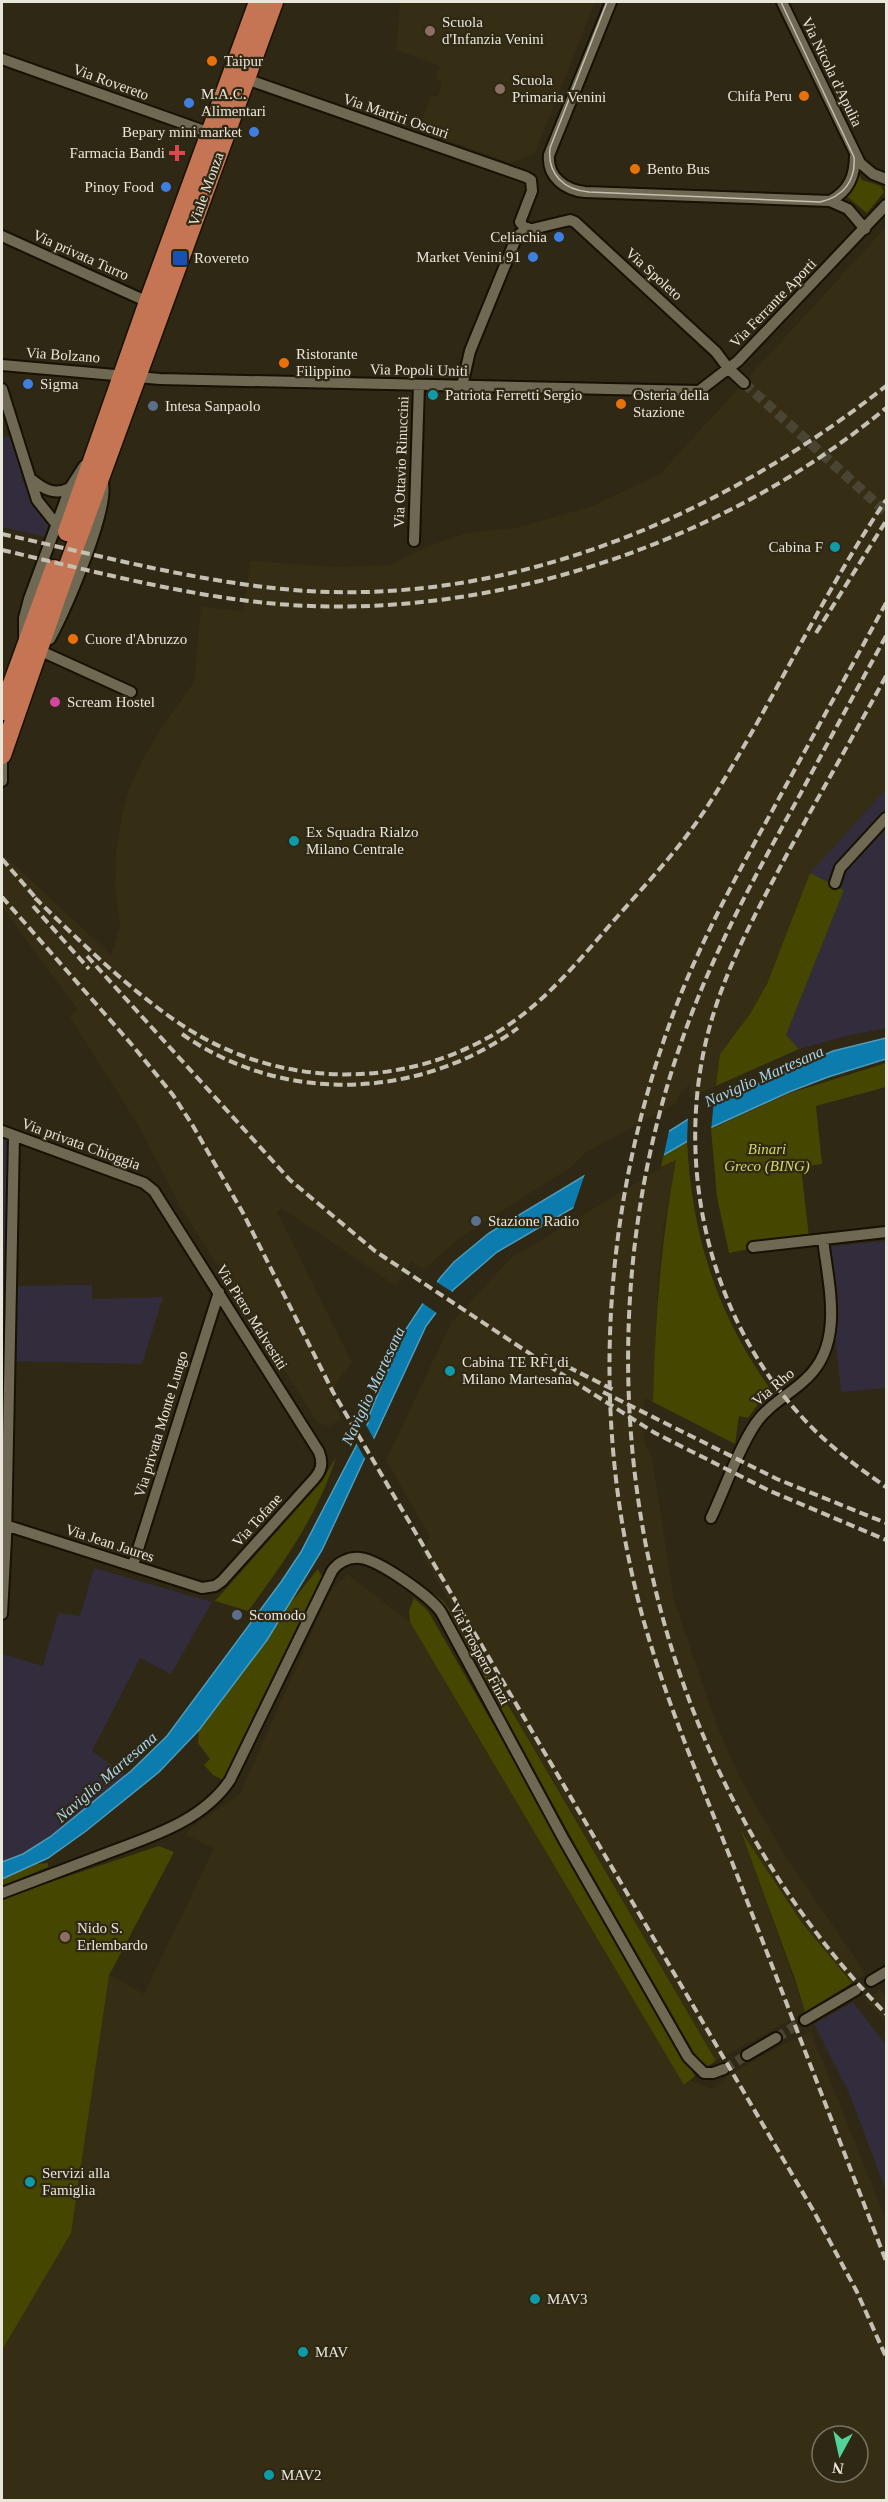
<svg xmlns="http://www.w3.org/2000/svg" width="888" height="2502" font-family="Georgia,serif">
	<rect width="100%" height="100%" fill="#2e2815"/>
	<path fill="#332c3d" d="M19,433L35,488L53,518L46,537L2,527V438Z
		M886,788V1028L846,1036L799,1049L786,1035L844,890L810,873Z
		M2,1134L12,1137L8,1286L92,1285V1299L163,1297L142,1364L7,1361L6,1311H2Z
		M886,1241V1388L841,1392L826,1247Z
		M94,1568L212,1602L171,1674L140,1658L92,1751L127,1776L42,1845L2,1863V1654L43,1666L58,1613L80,1616Z
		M853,2002L886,2045V2191L849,2093L814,2024Z"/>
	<path fill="#362e14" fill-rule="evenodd" d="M400,2H595L535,153L511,163L419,130L431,95L438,97L442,82L435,79L440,66L396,50Z
		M886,227V788L810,873L767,984L750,1014L720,1054L716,1086L689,1098L690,1084L680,1093L675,1104L585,1153L571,1167L460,1238L424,1269L411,1262L396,1286L282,1208L277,1212L352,1363L339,1379L330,1398L342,1419L329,1426L318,1423L180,1206L140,1128L70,1017L78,1010L2,907V857L4,855L111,955L120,927L115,886L116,853L122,816L130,786L144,757L162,727L194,682L201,606L243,612L250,561L336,567L389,565L426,547L466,533L515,528L590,507L660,474Z
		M676,1159L664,1224L658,1284L653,1402L644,1398V1442L652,1458L674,1600L715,1720L738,1774L784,1854L866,1974L852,1983L802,1923L743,1834L805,2012L716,2061L422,1554L430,1537L386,1460L451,1323L511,1258Z
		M347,1574L410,1622L684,2085L690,2081L713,2089L727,2076L780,2046L811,2032L886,2220V2500H2V2350L17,2323L2,1898L174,1852L110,1975L144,1994L214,1848L185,1835L192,1827L240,1794L329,1594ZM822,2436H858V2472H822Z
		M880,1989L886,1996V2023L866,2001Z"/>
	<path fill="#454700" d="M858,173L862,180L881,186L884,192L867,213L846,196L853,188Z
		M810,873L844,890L786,1035L799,1049L716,1086L720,1054L750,1014L767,984Z
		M886,1063V1087L816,1106L822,1164L801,1167L809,1237L729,1253L717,1197L711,1129L790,1093Z
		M687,1141C692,1237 717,1315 773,1393L759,1403L748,1418L739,1416L735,1444L653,1402C655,1320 661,1240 676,1160L661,1167L663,1155Z
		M336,1457C319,1513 283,1564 248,1611L215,1601L322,1481Z
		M318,1569L322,1577L237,1756L223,1780L213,1775L204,1765L210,1759L198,1743L199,1730L267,1640L289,1605Z
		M433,1593L443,1601L455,1617L526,1735L716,2061L708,2066L698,2060L578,1850L449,1613Z
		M414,1598L428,1611L695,2076L684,2085L410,1622L409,1611Z
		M741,1831L802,1923L852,1983L805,2012L796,1982Z
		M159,1846L174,1852L109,1975L71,2233L2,2350V1898Z
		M48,1863V1867L2,1886V1879L37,1864Z"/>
	<path fill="#0b7cad" stroke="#4e9cba" stroke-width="1.5" d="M886,1038V1059L828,1077L789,1092L710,1128L497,1252L453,1290L426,1326L322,1550L267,1640L199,1730L159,1772L86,1831L48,1858L2,1879V1862L23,1854L50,1837L131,1771L167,1736L281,1582L301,1552L368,1423L370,1413L404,1332L440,1278L454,1262L489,1233L584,1176L671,1130L714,1103L833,1051Z"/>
	<path fill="#2e2815" d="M714,1100L711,1131L687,1145L688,1115Z
		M670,1126L663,1159L572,1212L586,1171Z
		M435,1281L454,1293L438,1314L421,1302Z
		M365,1423L376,1443L367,1462L355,1441Z"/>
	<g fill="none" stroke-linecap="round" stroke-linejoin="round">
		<path stroke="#4a4433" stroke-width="10" stroke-dasharray="10 5" stroke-linecap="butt" d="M744,383L886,512
			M776,2038L805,2020
			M724,2069L747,2055"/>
		<defs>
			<path id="street" d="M611,2L549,155C547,177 565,190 585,192L830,201L848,209L865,229
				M782,2L860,163L873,174L886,179
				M2,59L210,133
				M246,79L526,177L531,180L532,191L520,222L523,226L530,229
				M830,201C849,191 855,176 855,155
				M2,236L148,302
				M2,365L160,379L699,391L738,361L886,205
				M462,386L470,351L517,236L524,231L570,220L575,222L716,352L728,368L744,383
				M2,389L37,500L56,524
				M30,478C43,489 54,496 70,488
				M414,541L419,385
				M24,639V618L29,599L70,488L84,466
				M50,639C65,611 109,511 103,483
				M43,652L131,692
				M2,781V752
				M835,883L840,868L886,818
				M2,1131L144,1183L154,1191L319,1452C323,1463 322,1470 314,1479L222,1581L215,1586L202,1588L2,1524
				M753,1247L886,1232
				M711,1518C724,1491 739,1447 756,1423C769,1404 791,1394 807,1378C845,1342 828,1284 823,1239
				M133,1565L219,1292
				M2,1614L6,1538L14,1136
				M2,1893C36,1880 71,1867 105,1854C149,1837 202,1822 230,1780L332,1571C338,1562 349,1557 360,1558C379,1560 430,1596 441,1612L564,1840L688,2057L704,2073H713L724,2069
				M871,1981L886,1972
				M805,2020L856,1990
				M747,2055L776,2038"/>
			<path id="primary" d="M67,532L148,302L258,2
				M2,711L54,569
				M2,755L61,585L274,2"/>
		</defs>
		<use href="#street" stroke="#161102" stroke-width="14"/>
		<use href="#primary" stroke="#161102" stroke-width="21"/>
		<use href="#street" stroke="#6f6954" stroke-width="10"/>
		<use href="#primary" stroke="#c57554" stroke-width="18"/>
		<path stroke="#c4c0b3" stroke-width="1.5" d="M607,2L550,148C547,174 564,190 589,192L820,202C843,197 856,181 854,157L781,2"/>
		<path stroke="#c4c0b3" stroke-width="4" stroke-dasharray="9 4.5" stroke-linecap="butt" d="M2,534C102,556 204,584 307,591C518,604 724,514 886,386
			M2,550C93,571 185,596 278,604C490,622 724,543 886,408
			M886,603C848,673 809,743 771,813C734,880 697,948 671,1020C601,1212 589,1425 644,1622C669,1710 706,1795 739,1880C788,2007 837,2134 886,2261
			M816,633L886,521
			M886,636C856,691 826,746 796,802C752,881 709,960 680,1046C566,1376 642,1763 886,2014
			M886,676C853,737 818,797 785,858C759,907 732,956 715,1009C670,1146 703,1310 801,1416C826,1444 856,1466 886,1487
			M2,859L41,904
			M2,897L133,1046L173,1095L193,1126L243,1213L333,1392L813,2210L857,2292L886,2357
			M35,898C84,945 150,1011 211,1042C309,1092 428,1084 517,1019C555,991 586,952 617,917C648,882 680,848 705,810C770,710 819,599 886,500
			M33,906L89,969
			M87,956L290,1180L375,1251L538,1359L655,1433L770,1491L886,1540
			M182,1034C283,1105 419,1100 518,1028
			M544,1355L614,1390
			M603,1392L777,1479L886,1523"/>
	</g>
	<g fill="#8d6e63" stroke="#2e2815" stroke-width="2">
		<circle cx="430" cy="31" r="6"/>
		<circle cx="500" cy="89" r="6"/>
		<circle cx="65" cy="1937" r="6"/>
	</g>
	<g fill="#e8710a" stroke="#2e2815" stroke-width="2">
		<circle cx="212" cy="61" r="6"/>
		<circle cx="804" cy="96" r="6"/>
		<circle cx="635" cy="169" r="6"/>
		<circle cx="284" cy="363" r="6"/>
		<circle cx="621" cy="404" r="6"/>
		<circle cx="73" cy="639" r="6"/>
	</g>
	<g fill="#3f7fe0" stroke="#2e2815" stroke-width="2">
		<circle cx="189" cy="103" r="6"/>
		<circle cx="254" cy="132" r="6"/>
		<circle cx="166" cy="187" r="6"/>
		<circle cx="559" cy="237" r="6"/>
		<circle cx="533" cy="257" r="6"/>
		<circle cx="28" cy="384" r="6"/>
	</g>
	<path fill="#e0444e" stroke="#2e2815" stroke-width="2" d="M174 144h6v6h6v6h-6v6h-6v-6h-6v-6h6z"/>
	<rect fill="#1a4fb4" stroke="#2e2815" stroke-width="2" x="172" y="250" width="16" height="16" rx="3"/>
	<g fill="#0f9aa8" stroke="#2e2815" stroke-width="2">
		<circle cx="433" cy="395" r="6"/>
		<circle cx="835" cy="547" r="6"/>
		<circle cx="294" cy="841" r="6"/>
		<circle cx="450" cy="1371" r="6"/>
		<circle cx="30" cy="2182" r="6"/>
		<circle cx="535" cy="2299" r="6"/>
		<circle cx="303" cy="2352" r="6"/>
		<circle cx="269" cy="2475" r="6"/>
	</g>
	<g fill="#5c6f8a" stroke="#2e2815" stroke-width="2">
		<circle cx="153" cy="406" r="6"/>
		<circle cx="476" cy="1221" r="6"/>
		<circle cx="237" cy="1615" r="6"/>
	</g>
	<circle fill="#d1479c" stroke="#2e2815" stroke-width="2" cx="55" cy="702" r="6"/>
	<g text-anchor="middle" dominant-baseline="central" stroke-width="4.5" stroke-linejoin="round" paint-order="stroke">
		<g font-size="15" fill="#e9e6da" stroke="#2e2815" text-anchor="start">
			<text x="442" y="22">Scuola<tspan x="442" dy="17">d'Infanzia Venini</tspan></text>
			<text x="224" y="61">Taipur</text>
			<text x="512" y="80">Scuola<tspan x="512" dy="17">Primaria Venini</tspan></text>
			<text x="201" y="94">M.A.C.<tspan x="201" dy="17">Alimentari</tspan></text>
			<text x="792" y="96" text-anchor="end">Chifa Peru</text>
			<text x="242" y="132" text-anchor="end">Bepary mini market</text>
			<text x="165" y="153" text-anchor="end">Farmacia Bandi</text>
			<text x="647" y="169">Bento Bus</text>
			<text x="154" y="187" text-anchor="end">Pinoy Food</text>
			<text x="547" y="237" text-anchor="end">Celiachia</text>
			<text x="521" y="257" text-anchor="end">Market Venini 91</text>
			<text x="194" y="258">Rovereto</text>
			<text x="296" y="354">Ristorante<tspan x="296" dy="17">Filippino</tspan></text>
			<text x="40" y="384">Sigma</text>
			<text x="445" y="395">Patriota Ferretti Sergio</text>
			<text x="633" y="395">Osteria della<tspan x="633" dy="17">Stazione</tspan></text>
			<text x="165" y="406">Intesa Sanpaolo</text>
			<text x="823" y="547" text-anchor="end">Cabina F</text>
			<text x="85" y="639">Cuore d'Abruzzo</text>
			<text x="67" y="702">Scream Hostel</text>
			<text x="306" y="832">Ex Squadra Rialzo<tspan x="306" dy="17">Milano Centrale</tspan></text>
			<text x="488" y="1221">Stazione Radio</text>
			<text x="462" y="1362">Cabina TE RFI di<tspan x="462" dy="17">Milano Martesana</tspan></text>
			<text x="249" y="1615">Scomodo</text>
			<text x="77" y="1928">Nido S.<tspan x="77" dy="17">Erlembardo</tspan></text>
			<text x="42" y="2173">Servizi alla<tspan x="42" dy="17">Famiglia</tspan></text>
			<text x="547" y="2299">MAV3</text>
			<text x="315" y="2352">MAV</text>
			<text x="281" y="2475">MAV2</text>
		</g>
		<g font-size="15" fill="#e9e6da" stroke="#2e2815">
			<text transform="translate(832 72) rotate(64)">Via Nicola d'Apulia</text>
			<text transform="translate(111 82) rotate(20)">Via Rovereto</text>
			<text transform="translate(396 116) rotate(19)">Via Martiri Oscuri</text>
			<text transform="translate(206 189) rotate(-70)">Viale Monza</text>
			<text transform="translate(81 255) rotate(24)">Via privata Turro</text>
			<text transform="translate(654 274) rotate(42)">Via Spoleto</text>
			<text transform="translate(773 303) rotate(-46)">Via Ferrante Aporti</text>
			<text transform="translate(63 355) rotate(4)">Via Bolzano</text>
			<text transform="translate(419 370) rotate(1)">Via Popoli Uniti</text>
			<text transform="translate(401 462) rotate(-88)">Via Ottavio Rinuccini</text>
			<text transform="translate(81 1144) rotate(20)">Via privata Chioggia</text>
			<text transform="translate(252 1317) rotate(58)">Via Piero Malvestiti</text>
			<text transform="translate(773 1387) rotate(-40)">Via Rho</text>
			<text transform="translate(161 1424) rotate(-73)">Via privata Monte Lungo</text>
			<text transform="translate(257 1520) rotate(-48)">Via Tofane</text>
			<text transform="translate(110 1543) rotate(18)">Via Jean Jaures</text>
			<text transform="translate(480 1654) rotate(62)">Via Prospero Finzi</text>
		</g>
		<g font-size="15" font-style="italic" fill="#d3da5f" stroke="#2e2815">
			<text x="767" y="1149">Binari<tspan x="767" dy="17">Greco (BING)</tspan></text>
		</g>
		<g font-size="16" font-style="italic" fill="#abd6f1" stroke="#2e2815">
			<text transform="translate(764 1076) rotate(-24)">Naviglio Martesana</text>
			<text transform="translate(373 1386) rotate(-65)">Naviglio Martesana</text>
			<text transform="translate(106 1777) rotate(-41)">Naviglio Martesana</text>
		</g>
	</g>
	<rect width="888" height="2502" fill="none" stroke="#e9e6da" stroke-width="6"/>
	<g transform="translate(840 2454) rotate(188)"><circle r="28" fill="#2e2815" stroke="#797464" stroke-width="1.5"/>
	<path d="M0-4.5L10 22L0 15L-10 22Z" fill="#52d397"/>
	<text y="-9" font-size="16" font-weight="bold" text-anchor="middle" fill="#e9e6da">N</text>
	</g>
</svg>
